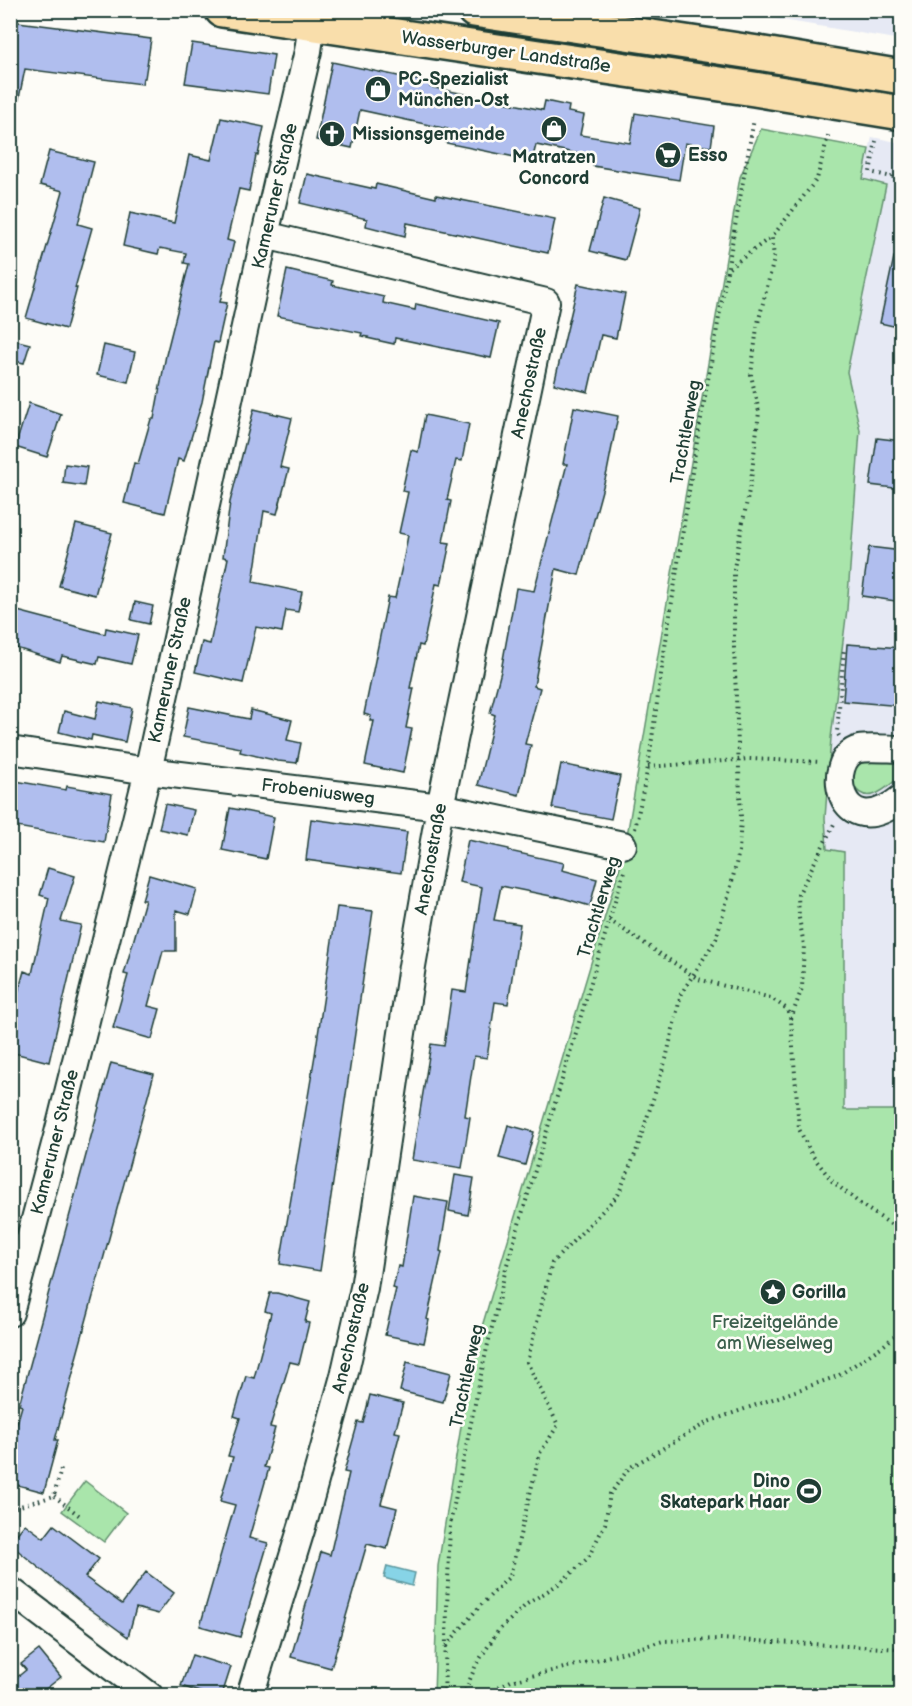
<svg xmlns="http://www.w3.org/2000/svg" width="912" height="1706" font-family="'Balsamiq Sans',sans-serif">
	<rect width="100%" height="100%" fill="#fdfcf7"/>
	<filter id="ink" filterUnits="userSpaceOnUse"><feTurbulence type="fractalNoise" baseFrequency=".0167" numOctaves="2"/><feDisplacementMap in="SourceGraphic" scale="12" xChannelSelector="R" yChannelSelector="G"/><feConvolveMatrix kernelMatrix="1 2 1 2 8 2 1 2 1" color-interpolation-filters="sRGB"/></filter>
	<g filter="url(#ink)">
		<path fill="#e6e9f4" d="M716,11H901V40L789,21Z
			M872,137L902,143L901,1110L844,1111V852L827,850L825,818L831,738L847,609L860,430L847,372L886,185L863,179Z"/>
		<path fill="#a9e5ab" stroke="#649170" stroke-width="1.5" d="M761,129L869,149L863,179L886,185L847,372L860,430L847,609L831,738L825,818L827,849L844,852V1110H901V1695L434,1696L438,1566L472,1360L624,853L740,177Z
			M870,760L901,761V776C887,787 867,809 852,784C854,768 853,765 870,760Z
			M85,1481L126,1513L104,1542L62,1511Z"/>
		<path fill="#87d4e7" stroke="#5d989f" stroke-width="1.5" d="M387,1566L415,1573L412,1586L384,1578Z"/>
		<path fill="#b0beee" stroke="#1f3d34" stroke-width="1.5" d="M10,21L151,39L145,78H143L142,84L25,69L18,103L10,102Z
			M192,43L274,55L268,94L185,83Z
			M332,62L431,83L430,87L543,110L545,101L569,106L568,112L584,115L580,135L630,143L635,113L714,126L711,147L685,143L679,180L593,166L594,157L536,145L533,157L515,154V157L446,143L448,129L360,110L352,148L316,140Z
			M221,118L264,127L258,155H256L249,191L239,189L227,240L234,242L220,302L227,303L218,343L214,342L202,402L184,461L178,459L165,513L124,503L134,463L138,464L151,419H154L166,355L189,264L184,263L186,253L160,248L158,254L123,246L130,213L174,223L189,155L211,160Z
			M49,151L94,162L78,224L92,228L75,288H77L66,329L26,318L63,191L40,185Z
			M307,174L375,189L376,184L436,198V195L555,219L548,253L407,223L405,236L366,226L367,219L300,203Z
			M604,198L640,208L626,260L590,251Z
			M894,257L902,258V328L880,323Z
			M287,270L333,281L332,285L384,297L383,303L415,310L416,304L499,323L491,358L395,338L394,344L367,338L368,337L361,336L362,333L277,316Z
			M578,284L625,294L616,338L601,335L588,392L554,384Z
			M10,339L30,344L24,363L10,360Z
			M104,345L135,352L128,382L97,375Z
			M29,403L61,414L47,457L15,447Z
			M574,407L618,416L607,472L579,575L556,569L534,686L540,688L525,744L531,745L519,795L478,785L495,715L490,713L501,671L516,588L534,591L567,464H563Z
			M254,409L292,418L280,467L289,469L277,514L264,511L253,582L302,592L298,612L286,610L282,632L256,627L243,683L195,672L202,642L210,644L228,558L223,557L230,502Z
			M425,415L469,424L462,461L456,460L447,500L451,501L443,542L450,543L441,585L436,584L423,646L419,645L410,688H414L406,728L412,729L403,773L365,765L374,721H370L371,716L364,714L388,597L395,598L404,557L408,535L399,533L408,492L402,491L411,450L418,452Z
			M877,438L902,441V489L870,485Z
			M65,464L87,467L84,486L63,483Z
			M76,524L112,533L95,595L59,586Z
			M869,547L902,551V602L862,596Z
			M135,602L153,606L149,624L131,620Z
			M10,609L105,634L106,628L138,635L131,664L99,657L97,664L62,656L60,662L10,646Z
			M847,644L902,648V706L843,701Z
			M99,701L132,708L125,742L92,735L91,740L59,732L64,711L95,719Z
			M189,707L249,719L251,710L292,720L287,740L301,743L297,763L278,761L240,752L241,748L183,737Z
			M561,764L620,776L611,819L552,808Z
			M10,780L66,790L67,786L112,794L104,842L11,826L14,811L10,810Z
			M165,804L194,810L188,835L159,829Z
			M230,808L274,817L266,859L222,850Z
			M311,819L407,832L401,873L306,860Z
			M468,840L509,849V851L564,863L562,870L597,879L590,906L556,896V897L501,886L494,920L520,924L508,1004L495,1002L487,1058L474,1056L465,1116L470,1117L462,1168L412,1160L431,1044L444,1046L452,990L466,992L482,887L459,882Z
			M48,868L75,876L61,921L81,925L49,1062L10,1052V1022L24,971L32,974L49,898L40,895Z
			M149,875L197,889L190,914L176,910V951H163L148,1006L160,1009L152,1039L113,1028L128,975L124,974L145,900H142Z
			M337,907L373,911L320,1271L280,1264L315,1055Z
			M111,1063L154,1074L75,1362H76L55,1440H58L44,1492L10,1483V1447L22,1406L19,1405L40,1328H39Z
			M508,1125L534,1132L525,1165L499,1158Z
			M455,1175L474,1178L468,1215L449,1211Z
			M413,1196L448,1202L440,1251L442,1252L427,1319L429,1320L424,1343L385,1335L396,1289L393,1288L398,1266L402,1267Z
			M270,1293H277L310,1302L305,1322L309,1323L299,1364L290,1362L270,1427L275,1428L264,1467L269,1468L249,1538L268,1543L240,1637L200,1626L235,1505L220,1501L233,1457L228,1456L240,1418L234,1416L246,1376L254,1378L271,1313L265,1311Z
			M407,1362L451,1373L443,1402L400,1391Z
			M370,1395L403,1403L395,1432L400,1433L381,1504L397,1508L387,1549L367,1544L331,1668L291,1657L321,1552L330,1555L349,1473L344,1472L358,1422L363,1423Z
			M25,1524L44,1538L54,1525L99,1559L85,1577L122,1604L146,1572L174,1593L158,1614L136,1608L128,1637L83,1604L10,1544V1542Z
			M39,1650L61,1677L38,1695H10V1683L26,1670L21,1664Z
			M192,1655L231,1667L222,1695H209L181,1686Z"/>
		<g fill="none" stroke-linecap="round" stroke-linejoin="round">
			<defs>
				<path id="minor" d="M902,749C891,749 869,747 859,749C823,758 838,849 902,798
					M10,750L148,771L440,807L623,845
					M10,1313L58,1133L148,771L265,235L308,51L312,24
					M10,1590L150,1696
					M250,1696L305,1517L344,1376L364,1288L412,966L440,807L546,302L265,235"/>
				<path id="primary" d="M222,10L754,89L902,113
					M474,10L758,53L902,77"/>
			</defs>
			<use href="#minor" stroke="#1f3d34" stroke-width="30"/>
			<use href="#primary" stroke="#1f3d34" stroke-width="38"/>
			<path stroke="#1f3d34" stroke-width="4" stroke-dasharray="1.5 4.5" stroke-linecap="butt" d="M876,141L870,172L892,177L893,174L902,176
				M729,268L771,237
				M839,736L837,732L844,648
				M648,767L749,759L821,762
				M635,829L648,767L663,660L694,459L754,119
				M609,920L698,979L771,998L787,1009L791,1020L799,1129L812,1155L832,1181L863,1206L895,1227L902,1229
				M791,1019L802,988L804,945L799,918L798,895L835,822
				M54,1496L80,1516
				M10,1509L54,1496L61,1469
				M446,1646L479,1607L510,1576L540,1453L558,1425L527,1362L552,1263L618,1195L636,1152L666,1059L681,994L716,939L731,886L739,851L741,818L734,648V568L751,480L759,412L751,375L757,327L774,259L772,237L817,179L829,132
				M444,1696L450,1524L483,1365L506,1268L625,868
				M463,1696L476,1665L498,1631L527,1604L560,1583L588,1558L605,1524L610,1494L629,1468L708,1422L838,1376L884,1345L902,1330
				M483,1696L511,1681L596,1660L663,1641L720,1639L902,1649"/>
			<use href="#minor" stroke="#fdfcf7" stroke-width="26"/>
			<use href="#primary" stroke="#f9deab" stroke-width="33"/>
		</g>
	</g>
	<defs>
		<symbol id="shop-disc" viewBox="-11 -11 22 22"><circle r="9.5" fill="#1f3d34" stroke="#fdfcf7"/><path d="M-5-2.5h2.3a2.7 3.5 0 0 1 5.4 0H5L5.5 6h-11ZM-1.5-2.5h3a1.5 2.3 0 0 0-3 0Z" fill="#fff"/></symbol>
		<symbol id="church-disc" viewBox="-11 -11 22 22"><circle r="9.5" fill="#1f3d34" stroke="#fdfcf7"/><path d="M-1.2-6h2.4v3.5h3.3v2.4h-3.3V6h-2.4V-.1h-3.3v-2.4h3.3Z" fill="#fff"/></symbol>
		<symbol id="supermarket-disc" viewBox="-11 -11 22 22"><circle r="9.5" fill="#1f3d34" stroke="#fdfcf7"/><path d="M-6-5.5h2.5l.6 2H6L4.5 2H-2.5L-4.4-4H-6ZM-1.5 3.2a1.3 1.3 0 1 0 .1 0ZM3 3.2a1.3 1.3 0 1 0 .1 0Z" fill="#fff"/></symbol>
		<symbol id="sight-disc" viewBox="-11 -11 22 22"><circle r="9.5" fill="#1f3d34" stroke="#fdfcf7"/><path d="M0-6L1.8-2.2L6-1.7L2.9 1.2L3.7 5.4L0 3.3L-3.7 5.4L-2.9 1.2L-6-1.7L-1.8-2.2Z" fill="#fff"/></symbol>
		<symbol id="stadium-disc" viewBox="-11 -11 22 22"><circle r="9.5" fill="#1f3d34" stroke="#fdfcf7"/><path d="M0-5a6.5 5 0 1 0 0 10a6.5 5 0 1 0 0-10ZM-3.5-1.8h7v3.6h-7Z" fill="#fff"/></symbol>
	</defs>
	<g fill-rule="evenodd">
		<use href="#shop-disc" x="363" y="74" width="30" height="30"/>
		<use href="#shop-disc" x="539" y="114" width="30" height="30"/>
		<use href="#church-disc" x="317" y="119" width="30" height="30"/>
		<use href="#supermarket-disc" x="653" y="140" width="30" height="30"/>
		<use href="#sight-disc" x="758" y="1277" width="30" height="30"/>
		<use href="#stadium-disc" x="794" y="1476" width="30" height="30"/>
	</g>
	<g text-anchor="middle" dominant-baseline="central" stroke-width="5" stroke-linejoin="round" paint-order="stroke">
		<g font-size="18" fill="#1f3d34" stroke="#fdfcf7">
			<text transform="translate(506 52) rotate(8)">Wasserburger Landstraße</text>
			<text transform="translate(275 196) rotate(-77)">Kameruner Straße</text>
			<text transform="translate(529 383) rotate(-78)">Anechostraße</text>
			<text transform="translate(686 432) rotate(-80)">Trachtlerweg</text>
			<text transform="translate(170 670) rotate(-78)">Kameruner Straße</text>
			<text transform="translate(318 792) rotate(7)">Frobeniusweg</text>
			<text transform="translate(431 859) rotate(-80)">Anechostraße</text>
			<text transform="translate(599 907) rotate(-73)">Trachtlerweg</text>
			<text transform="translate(55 1142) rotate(-76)">Kameruner Straße</text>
			<text transform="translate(351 1338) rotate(-77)">Anechostraße</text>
			<text transform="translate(467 1376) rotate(-78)">Trachtlerweg</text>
		</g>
		<g font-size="18" font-weight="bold" fill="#1f3d34" stroke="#fdfcf7" text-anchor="start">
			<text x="398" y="79">PC-Spezialist<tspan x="398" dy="21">München-Ost</tspan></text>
			<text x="352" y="134">Missionsgemeinde</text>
			<text x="688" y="155">Esso</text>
			<text x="554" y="157" text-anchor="middle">Matratzen<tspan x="554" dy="21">Concord</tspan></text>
			<text x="792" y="1292">Gorilla</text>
			<text x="790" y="1481" text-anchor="end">Dino<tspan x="790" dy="21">Skatepark Haar</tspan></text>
		</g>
		<g font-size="18" fill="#3b5f4c" stroke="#fdfcf7">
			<text x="775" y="1322">Freizeitgelände<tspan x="775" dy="21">am Wieselweg</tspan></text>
		</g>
	</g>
	<rect width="912" height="1706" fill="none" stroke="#fdfcf7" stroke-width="36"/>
	<rect x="18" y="18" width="876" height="1670" fill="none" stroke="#1f3d34" stroke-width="2" filter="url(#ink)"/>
</svg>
